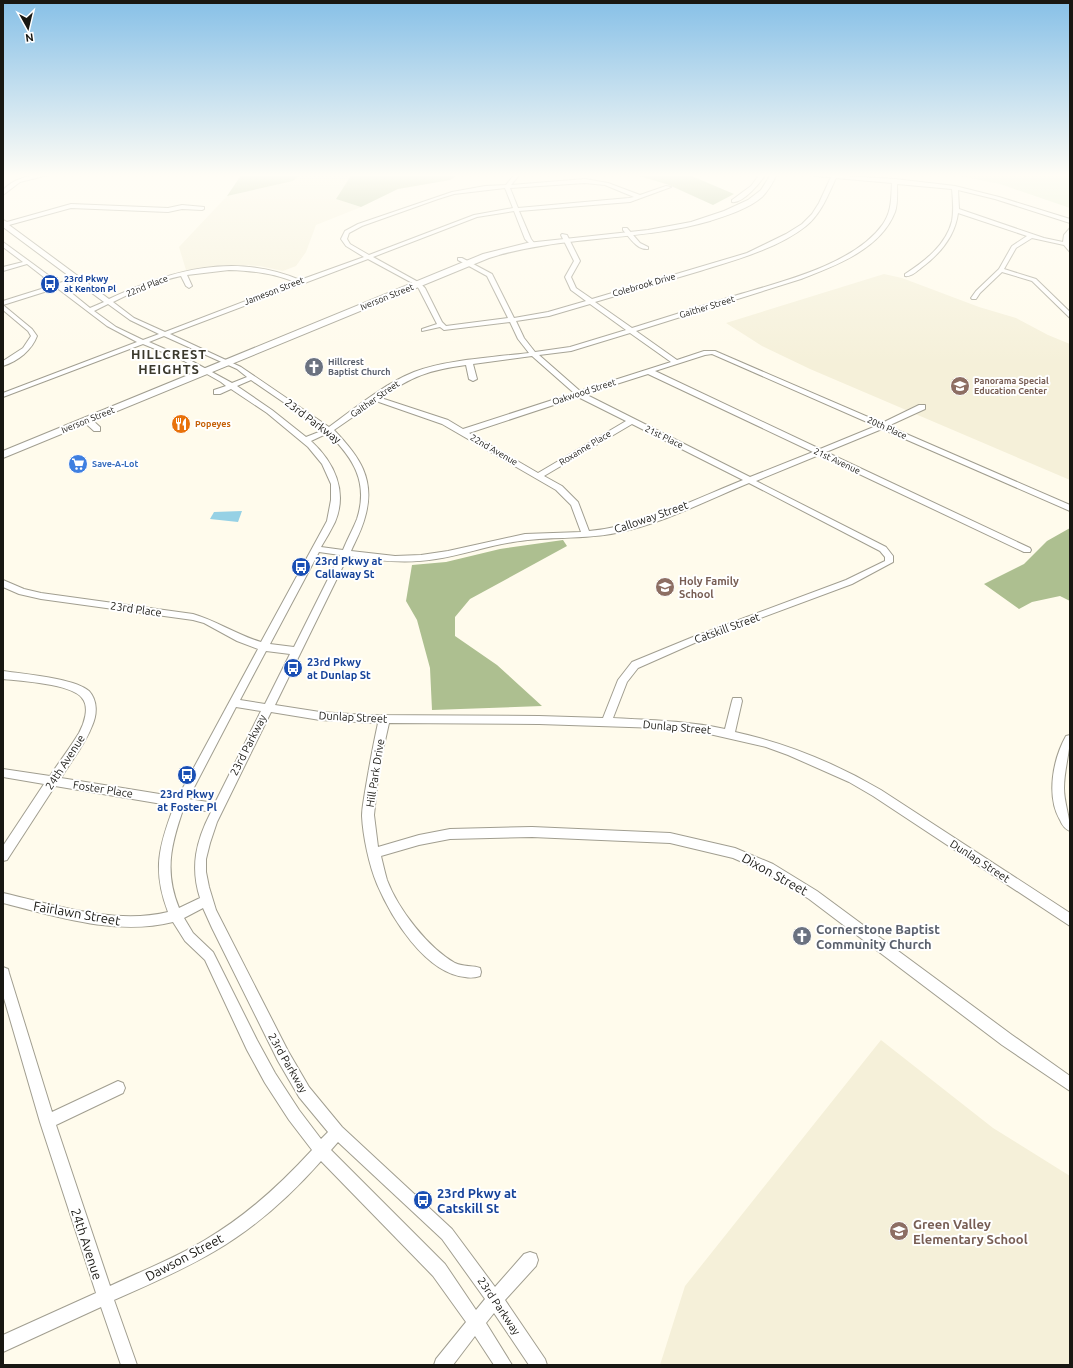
<svg xmlns="http://www.w3.org/2000/svg" width="1073" height="1368" font-family="Ubuntu,sans-serif">
	<rect width="100%" height="100%" fill="#fffbec"/>
	<path fill="#f5f0d9" d="M301,174H352L336,199L361,207L316,225L306,252L296,266L283,271L260,266L242,265H221L186,270L179,247L227,196L293,181Z
		M884,274L902,278L979,307L1016,318L1048,335L1070,344V480L810,369L762,346L726,323Z
		M881,1040L993,1128L1070,1176V1365H660L685,1286Z"/>
	<path fill="#deebc9" d="M949,174H1070V208L1000,184Z"/>
	<path fill="#adbf90" d="M242,174H301L293,181L227,196Z
		M352,174H460L450,180L398,189L361,207L336,199Z
		M633,174H687L734,194L713,205L669,185Z
		M1070,528V601L1060,596L1032,602L1019,609L984,584L1024,564L1047,541Z
		M563,540L567,546L470,599L455,617V636L497,665L542,706L432,710L430,668L417,620L406,601L412,565L446,562L500,549Z"/>
	<path fill="#96d1e5" d="M242,511L238,522L210,519L214,512Z"/>
	<g fill="none" stroke-linecap="round" stroke-linejoin="round">
		<defs>
			<path id="minor" d="M41,174H52L20,182L3,195V190C13,179 27,176 41,174Z
				M515,174H520L511,185L585,179L608,183L640,195L666,186L671,187L630,202L519,211L531,239L535,244L532,246L525,239L514,211L477,217L373,257L420,283L425,288L442,322L446,326L508,318L487,276L458,260V258H462L492,274L514,318L548,312L586,301L571,290L565,277L574,261L561,235L562,234L567,235L580,261L571,277L576,288L592,299L747,253L786,234L802,224L812,214L819,203L831,177L814,176L812,174L895,179L955,186L999,197L1070,219V223L995,199L958,190L959,209L1044,238L1063,242L1064,235L1070,228L1069,240L1070,252L1064,245L1032,238L1016,248L1004,269L1036,279L1070,312V318L1032,281L1002,272L980,293L976,299H972L971,298L976,291L999,269L1012,246L1027,236L958,213C955,236 940,254 921,268C916,272 911,277 905,276V274C925,261 946,245 952,221C954,210 953,200 952,189L897,184C897,193 898,203 895,212C881,249 835,266 801,279L636,331L677,360L704,351H715L882,423L919,405H925V409L888,426L1070,505V511L882,429L826,452L1030,548L1031,550L1030,552H1024L819,455L756,481L886,547L893,556V562L852,584L699,641L638,668L627,682L613,718C651,720 688,721 725,729L732,701L733,698H741L742,701L735,732C786,743 835,763 881,790L1070,913V926L873,796L849,782L788,755L766,747L705,733L659,728L539,724L389,723L379,768L374,815L378,847L419,835L450,829L532,827L670,833L735,848L773,864L817,891L1012,1035L1070,1076V1091L1002,1045L809,899L765,872L733,858L670,843L532,837L450,839L419,845L381,856C383,864 385,873 387,880C398,909 428,948 455,963C463,967 472,965 480,968L481,972L480,976C474,978 470,978 465,977C425,973 391,917 377,884C369,865 363,836 362,816C362,808 364,799 365,792C369,768 373,746 378,723L320,720L271,712L217,822L210,843L206,859V872L209,887L216,910L288,1051L309,1087L342,1127L452,1229L495,1287L524,1254L530,1252L536,1254L538,1260L536,1266L505,1300L545,1359L547,1365H529L494,1313L486,1323L512,1365H494L475,1336L453,1365H434L436,1359L466,1322L433,1276L321,1161C290,1196 256,1227 215,1251C183,1270 148,1285 114,1300L137,1365H121L101,1307L3,1352V1335L96,1293L40,1122L3,995V967L8,969L9,973L52,1112L118,1081L123,1083L125,1088L123,1093L56,1125L110,1286C142,1271 175,1258 205,1240C246,1216 280,1185 312,1150L289,1120L265,1083L247,1050L205,960L185,941L173,922C117,936 58,917 3,903V893C55,905 115,925 168,912C152,870 159,846 174,806L55,786L7,860L3,861V846L44,784L3,777V769L50,776C59,762 70,748 79,733C84,724 90,707 82,698C72,684 21,681 3,679V671C23,674 74,678 89,691C98,701 97,715 92,726C85,745 71,761 61,778L178,797L258,649L237,641L204,623L193,620L41,599L19,594L3,587V580L24,589L41,593L193,614C217,621 237,635 261,642L327,521L331,500V484L322,464L308,447L267,413L231,389L220,394H214V390L226,386L221,382L184,361L143,344L3,397V393L137,342L107,326L57,288L3,305V301L54,285L27,264L3,271V267L23,262L3,247V242L59,283L73,279L3,227V220L7,222L71,204L168,208L182,205L204,207V209L202,210L182,209L168,212L71,208L9,225L109,299C170,270 235,252 300,280L364,257L346,246L341,239L345,231L358,224L452,192L485,186L506,185ZM836,178L892,183C891,198 892,211 883,224C854,265 780,282 734,296C700,307 666,317 632,328L595,302C630,292 665,281 700,271C735,260 777,249 806,226C821,214 828,195 836,178ZM585,183L605,185L634,197L629,198L518,208L510,188ZM505,188L513,208L474,215L369,255L350,244L347,239L349,233L362,226L438,199L454,194ZM368,259L416,285L419,289L437,324L422,329V331L440,327L444,330L510,322L518,339L529,353C495,357 445,360 414,372C384,384 355,408 329,427L241,367L170,334ZM229,270C253,271 273,273 295,282L165,332L134,318L113,302C135,291 157,281 181,276L186,286L189,288L192,286L187,275ZM77,282L104,302L90,308L63,286ZM108,304L130,320L159,334L143,340L116,327L94,311ZM590,304L626,330L570,347L535,352L524,338L516,321L549,316ZM630,333L671,362L580,391L539,355L571,351ZM164,336L237,369L247,377L232,383L188,359L149,342ZM712,354L876,426L820,449L655,371L705,355ZM532,356L574,393L463,429L448,420L381,398C412,376 429,370 466,365L469,379L473,381L477,379L473,364ZM648,374L813,452L750,477L585,394ZM251,380L324,430L306,437L272,410L237,386ZM578,397L626,421L538,473L469,433ZM376,401L442,424L556,490L571,505L581,532L525,534L448,551L421,555L395,556L351,551C356,540 362,529 365,517C376,479 359,456 334,430ZM632,424L743,480C693,500 643,526 589,531L578,502L562,486L544,476ZM328,433C353,458 369,482 357,519C353,529 347,540 343,550L321,547C326,539 331,530 335,522C348,491 334,462 311,441ZM749,483L880,551L885,557V561L846,580L693,637L632,662L618,680L603,718L539,716L366,715L320,712L275,705L348,556C377,561 406,564 436,559C462,555 487,546 513,542C547,536 582,540 616,533C662,524 705,501 749,483ZM319,552L340,555L294,647L270,644ZM266,651L290,654L265,704L240,700ZM236,707L261,711L215,803L188,799ZM184,807L211,812C196,841 190,867 200,898L179,908C164,871 171,844 184,807ZM203,908L212,928L278,1061L299,1097L328,1132L321,1139L299,1110L275,1073L257,1040L213,952L193,933L184,918ZM338,1142L442,1239L485,1299L476,1310L445,1264L331,1150Z
				M623,228H627L640,243L648,247V249C637,250 630,238 623,230Z
				M3,305L32,329L37,336C32,350 18,361 3,366V361L23,348L31,336L28,331L3,310Z
				M84,418H90L100,427V431H94L84,422Z
				M1070,735C1070,753 1064,770 1064,788C1064,803 1070,816 1070,831C1065,829 1062,825 1060,820C1046,796 1053,759 1066,736Z"/>
			<path id="major" d="M760,174H766C760,183 743,204 732,202V200L751,186Z
				M771,174H777C773,182 769,190 762,197C748,209 728,215 710,221C638,242 561,235 489,258L3,458V451L483,254L527,243L648,230L691,222L724,211L748,200L761,190Z"/>
		</defs>
		<use href="#minor" stroke="#a19e90" stroke-width="2"/>
		<use href="#major" stroke="#a19e90" stroke-width="2"/>
		<use href="#minor" fill="#fff" fill-rule="evenodd"/>
		<use href="#major" fill="#fff" fill-rule="evenodd"/>
	</g>
	<linearGradient id="sky" x2="0" y2="1"><stop stop-color="#87c0e7"/><stop offset="0.48" stop-color="#fffdf6"/><stop offset="1" stop-color="#fffdf6" stop-opacity="0"/></linearGradient>
	<rect width="1073" height="365" fill="url(#sky)"/>
	<defs>
		<symbol id="bus-disc" viewBox="-11 -11 22 22"><circle r="9.5" fill="#1a4fb4" stroke="#fff"/><path d="M-5-6H5V4H4V6H2V4H-2V6H-4V4H-5ZM-3.5-4V0h7V-4ZM-3.5 1.2v1.5H-2V1.2ZM2 1.2v1.5H3.5V1.2Z" fill="#fff"/></symbol>
		<symbol id="church-disc" viewBox="-11 -11 22 22"><circle r="9.5" fill="#6b7280" stroke="#fff"/><path d="M-1.2-6h2.4v3.5h3.3v2.4h-3.3V6h-2.4V-.1h-3.3v-2.4h3.3Z" fill="#fff"/></symbol>
		<symbol id="school-disc" viewBox="-11 -11 22 22"><circle r="9.5" fill="#8d6e63" stroke="#fff"/><path d="M0-5L7-2L0 1L-7-2ZM-4 1L0 2.5L4 1V4Q0 6-4 4Z" fill="#fff"/></symbol>
		<symbol id="restaurant-disc" viewBox="-11 -11 22 22"><circle r="9.5" fill="#e8710a" stroke="#fff"/><path d="M-5-6h1v4h1v-4h1v4h1v-4h1v5L-1.5 .5V6h-2V.5L-5-1ZM5-6V6H3V1.5H1.5Q1.5-4 5-6Z" fill="#fff"/></symbol>
		<symbol id="supermarket-disc" viewBox="-11 -11 22 22"><circle r="9.5" fill="#3f7fe0" stroke="#fff"/><path d="M-6-5.5h2.5l.6 2H6L4.5 2H-2.5L-4.4-4H-6ZM-1.5 3.2a1.3 1.3 0 1 0 .1 0ZM3 3.2a1.3 1.3 0 1 0 .1 0Z" fill="#fff"/></symbol>
	</defs>
	<g fill-rule="evenodd">
		<use href="#bus-disc" x="39" y="273" width="22" height="22"/>
		<use href="#church-disc" x="303" y="356" width="22" height="22"/>
		<use href="#school-disc" x="949" y="375" width="22" height="22"/>
		<use href="#restaurant-disc" x="170" y="413" width="22" height="22"/>
		<use href="#supermarket-disc" x="67" y="453" width="22" height="22"/>
		<use href="#bus-disc" x="290" y="556" width="22" height="22"/>
		<use href="#school-disc" x="654" y="576" width="22" height="22"/>
		<use href="#bus-disc" x="282" y="657" width="22" height="22"/>
		<use href="#bus-disc" x="176" y="764" width="22" height="22"/>
		<use href="#church-disc" x="791" y="925" width="22" height="22"/>
		<use href="#bus-disc" x="412" y="1189" width="22" height="22"/>
		<use href="#school-disc" x="888" y="1220" width="22" height="22"/>
	</g>
	<g text-anchor="middle" dominant-baseline="central" stroke-width="4" stroke-linejoin="round" paint-order="stroke">
		<g font-size="9" font-weight="bold" fill="#164399" stroke="#fff" text-anchor="start">
			<text x="64" y="279">23rd Pkwy<tspan x="64" dy="10">at Kenton Pl</tspan></text>
		</g>
		<g font-size="9" fill="#181712" stroke="#fff">
			<text transform="translate(644 285) rotate(-16)">Colebrook Drive</text>
			<text transform="translate(147 286) rotate(-22)">22nd Place</text>
			<text transform="translate(274 291) rotate(-21)">Jameson Street</text>
			<text transform="translate(387 297) rotate(-22)">Iverson Street</text>
			<text transform="translate(707 307) rotate(-17)">Gaither Street</text>
			<text transform="translate(584 392) rotate(-18)">Oakwood Street</text>
			<text transform="translate(375 399) rotate(-35)">Gaither Street</text>
			<text transform="translate(88 420) rotate(-22)">Iverson Street</text>
			<text transform="translate(887 428) rotate(24)">20th Place</text>
			<text transform="translate(664 437) rotate(26)">21st Place</text>
			<text transform="translate(585 448) rotate(-31)">Roxanne Place</text>
			<text transform="translate(494 450) rotate(30)">22nd Avenue</text>
			<text transform="translate(837 461) rotate(25)">21st Avenue</text>
		</g>
		<g font-size="9" font-weight="bold" fill="#5b616d" stroke="#fff" text-anchor="start">
			<text x="328" y="362">Hillcrest<tspan x="328" dy="10">Baptist Church</tspan></text>
		</g>
		<g font-size="9" font-weight="bold" fill="#785e54" stroke="#fff" text-anchor="start">
			<text x="974" y="381">Panorama Special<tspan x="974" dy="10">Education Center</tspan></text>
		</g>
		<g font-size="9" font-weight="bold" fill="#c56008" stroke="#fff" text-anchor="start">
			<text x="195" y="424">Popeyes</text>
		</g>
		<g font-size="9" font-weight="bold" fill="#366cbe" stroke="#fff" text-anchor="start">
			<text x="92" y="464">Save-A-Lot</text>
		</g>
		<g font-size="11" fill="#181712" stroke="#fff">
			<text transform="translate(313 421) rotate(37)">23rd Parkway</text>
			<text transform="translate(651 517) rotate(-19)">Calloway Street</text>
			<text transform="translate(136 609) rotate(8)">23rd Place</text>
			<text transform="translate(727 628) rotate(-20)">Catskill Street</text>
			<text transform="translate(353 717) rotate(3)">Dunlap Street</text>
			<text transform="translate(677 727) rotate(5)">Dunlap Street</text>
			<text transform="translate(248 745) rotate(-63)">23rd Parkway</text>
			<text transform="translate(65 762) rotate(-57)">24th Avenue</text>
			<text transform="translate(375 773) rotate(-81)">Hill Park Drive</text>
			<text transform="translate(103 789) rotate(9)">Foster Place</text>
			<text transform="translate(980 861) rotate(33)">Dunlap Street</text>
			<text transform="translate(288 1063) rotate(60)">23rd Parkway</text>
			<text transform="translate(499 1306) rotate(56)">23rd Parkway</text>
		</g>
		<g font-size="11" font-weight="bold" fill="#164399" stroke="#fff" text-anchor="start">
			<text x="315" y="561">23rd Pkwy at<tspan x="315" dy="13">Callaway St</tspan></text>
			<text x="307" y="662">23rd Pkwy<tspan x="307" dy="13">at Dunlap St</tspan></text>
			<text x="187" y="794" text-anchor="middle">23rd Pkwy<tspan x="187" dy="13">at Foster Pl</tspan></text>
		</g>
		<g font-size="11" font-weight="bold" fill="#785e54" stroke="#fff" text-anchor="start">
			<text x="679" y="581">Holy Family<tspan x="679" dy="13">School</tspan></text>
		</g>
		<g font-size="13" font-weight="bold" letter-spacing="1" fill="#3a382c" stroke="#fff">
			<text x="169" y="354">HILLCREST<tspan x="169" dy="15">HEIGHTS</tspan></text>
		</g>
		<g font-size="13" fill="#181712" stroke="#fff">
			<text transform="translate(775 874) rotate(29)">Dixon Street</text>
			<text transform="translate(77 913) rotate(10)">Fairlawn Street</text>
			<text transform="translate(87 1244) rotate(72)">24th Avenue</text>
			<text transform="translate(184 1257) rotate(-28)">Dawson Street</text>
		</g>
		<g font-size="13" font-weight="bold" fill="#5b616d" stroke="#fff" text-anchor="start">
			<text x="816" y="929">Cornerstone Baptist<tspan x="816" dy="15">Community Church</tspan></text>
		</g>
		<g font-size="13" font-weight="bold" fill="#164399" stroke="#fff" text-anchor="start">
			<text x="437" y="1193">23rd Pkwy at<tspan x="437" dy="15">Catskill St</tspan></text>
		</g>
		<g font-size="13" font-weight="bold" fill="#785e54" stroke="#fff" text-anchor="start">
			<text x="913" y="1224">Green Valley<tspan x="913" dy="15">Elementary School</tspan></text>
		</g>
	</g>
	<rect width="1073" height="1368" fill="none" stroke="#181712" stroke-width="8"/>
	<g transform="translate(28 28) rotate(172)" stroke="#ffffff" stroke-width="3" paint-order="stroke">
	<path d="M0-3L7 15L0 10L-7 15Z" fill="#181712"/>
	<text y="-6" font-size="11" font-weight="bold" text-anchor="middle" fill="#181712">N</text>
	</g>
</svg>
